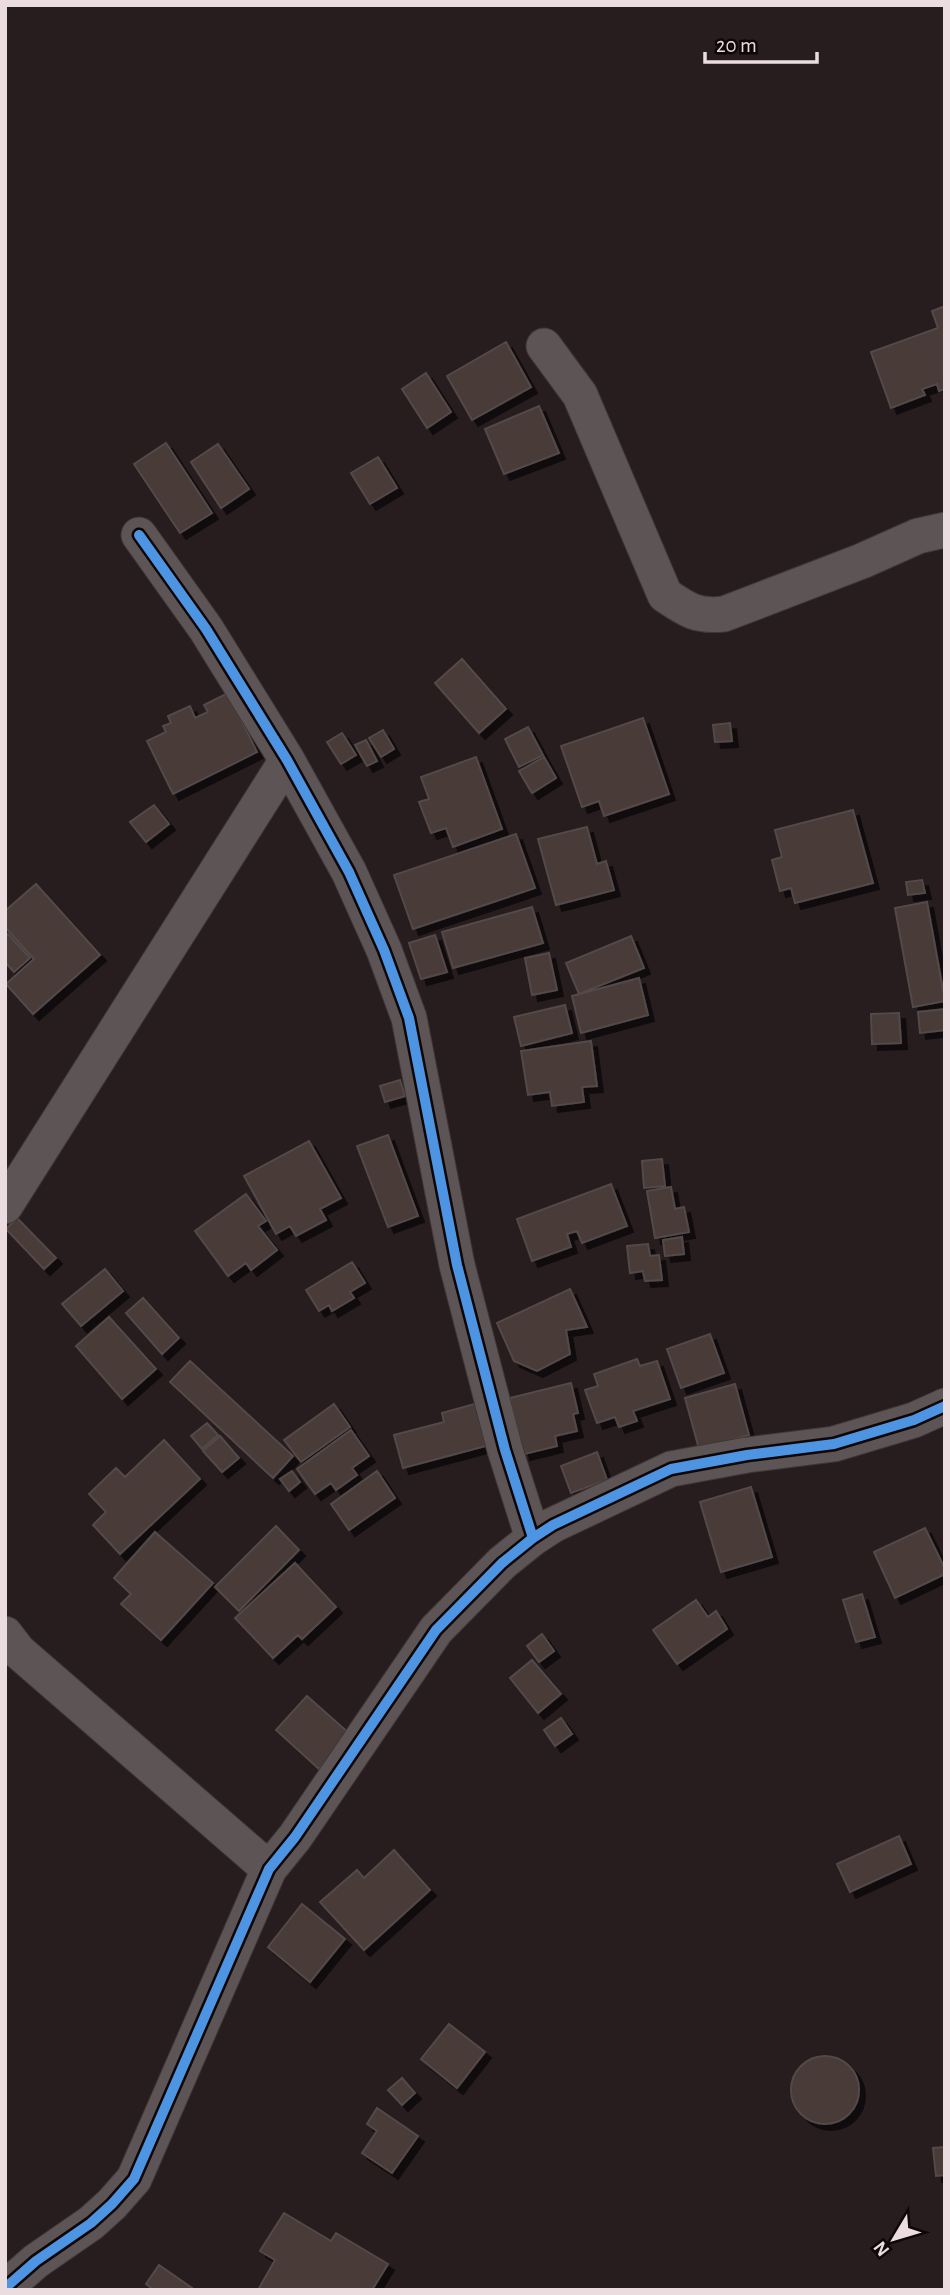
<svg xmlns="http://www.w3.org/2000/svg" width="950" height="2295" font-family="'Alegreya Sans',sans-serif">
	<defs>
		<filter id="shadow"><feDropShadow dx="6" dy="6" stdDeviation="0" flood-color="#0009"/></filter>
	</defs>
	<rect width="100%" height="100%" fill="#271c1e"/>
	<path fill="#483a38" stroke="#534a4a" stroke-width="2" filter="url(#shadow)" d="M945,306V389L939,391L937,384L922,389L925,395L891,408L871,352L938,328L932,311Z
		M506,342L531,387L472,420L447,376Z
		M426,373L451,412L427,428L402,389Z
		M539,406L559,453L504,474L485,429Z
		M166,443L212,513L180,533L134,464Z
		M218,444L249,489L221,508L191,462Z
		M378,457L397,488L370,504L351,473Z
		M462,659L506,709L479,733L435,683Z
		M228,693L257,752L173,794L147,741L166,732L163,726L171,723L168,716L190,706L195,718L208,712L204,705Z
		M643,718L669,794L604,816L599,801L582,807L561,746Z
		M730,723L732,741L715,742L713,725Z
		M528,727L543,755L519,767L505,739Z
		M383,730L394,749L381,757L369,738Z
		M342,733L356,755L341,764L327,742Z
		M366,740L377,761L367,766L355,745Z
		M476,757L502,829L453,847L446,828L431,833L419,802L429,799L421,777Z
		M544,757L556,778L532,793L519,771Z
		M154,805L169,824L146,842L130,822Z
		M853,810L873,883L795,903L791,888L780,891L772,860L782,857L775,830Z
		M587,827L597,864L606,861L614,890L556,905L538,839Z
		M516,834L535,888L413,929L394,875Z
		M922,880L925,893L908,895L906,882Z
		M36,884L100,955L33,1014L6,984L34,959L5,927V911Z
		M927,902L945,1001L913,1007L895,908Z
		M532,907L543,943L453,968L442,932Z
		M8,934L30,958L14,972L5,962V937Z
		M435,935L447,972L421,979L409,943Z
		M631,936L644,968L579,994L566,963Z
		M549,953L557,990L532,995L525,958Z
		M639,978L648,1015L581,1033L572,996Z
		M565,1005L572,1033L521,1046L514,1017Z
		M945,1009V1030L920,1033L918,1012Z
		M899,1013L901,1043L872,1044L871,1014Z
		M591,1041L597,1086L582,1087L584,1102L552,1106L550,1092L528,1095L521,1051Z
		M400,1080L405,1096L385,1102L380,1086Z
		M388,1135L418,1216L388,1227L357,1146Z
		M309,1141L341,1198L320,1209L326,1220L296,1236L290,1226L276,1234L244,1176Z
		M662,1159L665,1186L644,1188L642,1161Z
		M611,1184L627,1226L582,1243L577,1231L567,1234L571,1247L532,1261L517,1219Z
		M671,1187L675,1209L684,1207L689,1232L655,1238L647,1191Z
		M246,1194L266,1221L258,1226L277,1250L251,1270L246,1263L228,1276L195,1231Z
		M17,1218L56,1258L44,1269L6,1229Z
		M682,1237L684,1254L665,1256L663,1240Z
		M648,1244L650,1256L659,1255L662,1280L645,1281L643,1271L630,1273L627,1246Z
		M352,1262L365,1283L350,1292L354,1298L332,1311L329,1305L319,1311L306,1290Z
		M105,1269L123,1291L81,1326L62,1304Z
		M570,1289L587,1327L566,1330L570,1354L537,1371L514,1361L497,1323Z
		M143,1298L179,1338L162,1354L126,1313Z
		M109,1317L156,1369L122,1399L76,1346Z
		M710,1334L724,1373L681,1388L667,1349Z
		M637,1359L640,1366L657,1361L670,1399L633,1411L637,1421L619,1427L615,1417L597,1423L585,1390L598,1386L594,1374Z
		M190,1361L293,1456L273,1478L170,1382Z
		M571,1383L578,1413L573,1414L577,1431L555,1436L557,1446L524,1454L510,1398Z
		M735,1384L749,1435L699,1449L685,1398Z
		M482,1402L493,1444L403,1468L394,1435L444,1422L442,1413Z
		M334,1404L350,1427L301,1462L284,1440Z
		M207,1423L218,1435L202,1449L191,1436Z
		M351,1430L369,1456L352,1468L357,1475L336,1490L331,1483L315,1494L297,1469Z
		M220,1436L239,1458L222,1472L203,1451Z
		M164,1440L200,1479L120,1554L93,1525L106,1512L89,1494L116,1468L125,1477Z
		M597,1452L607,1480L571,1493L561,1466Z
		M292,1471L300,1482L289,1491L280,1479Z
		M377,1471L395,1498L349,1530L331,1504Z
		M751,1487L772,1557L721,1572L700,1502Z
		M276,1526L299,1550L239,1611L215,1587Z
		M925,1528L945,1569V1574L895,1598L874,1552Z
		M155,1532L213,1583L161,1640L121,1604L131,1594L114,1578Z
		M295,1563L336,1607L302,1639L298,1635L273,1658L235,1618Z
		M862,1594L875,1637L856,1642L843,1600Z
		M696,1600L708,1617L716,1611L727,1629L677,1664L653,1630Z
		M542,1634L554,1651L539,1662L527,1646Z
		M532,1660L561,1694L538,1713L510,1678Z
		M307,1696L351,1735L319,1769L276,1730Z
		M561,1718L572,1734L555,1746L544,1730Z
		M899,1836L911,1864L850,1892L837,1864Z
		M394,1850L430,1890L364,1950L320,1902L357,1870L364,1878Z
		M302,1904L345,1939L310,1982L268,1947Z
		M449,2024L485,2052L457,2088L421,2059Z
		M791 2090a34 34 0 1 1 68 0a34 34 0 1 1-68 0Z
		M402,2078L415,2093L402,2105L388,2090Z
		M377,2108L418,2136L392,2173L362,2153L377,2131L367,2124Z
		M945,2147V2175L936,2176L933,2148Z
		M284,2213L331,2241L336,2233L388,2264L372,2290H258L275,2260L260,2251Z
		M159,2265L195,2290H154L146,2284Z"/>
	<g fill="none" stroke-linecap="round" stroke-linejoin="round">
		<defs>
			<path id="street" d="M544,346L580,395L665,595C687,610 697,617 724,614L862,561L918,536L945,530
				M139,535L206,629L287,760L349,872L384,950L409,1018L457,1265L505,1450L533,1538
				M5,1206L287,760
				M5,1634L18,1651L269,1869
				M5,2288L36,2261L91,2223L112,2204L134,2179L269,1869L295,1837L436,1630L502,1563L533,1538L553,1525L671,1469L747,1455L834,1444L914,1420L945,1406"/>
		</defs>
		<use href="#street" stroke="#3f3737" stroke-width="37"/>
		<use href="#street" stroke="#5d5455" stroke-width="35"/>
		<defs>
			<path id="cycleway" d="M139,535L206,629L287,760L349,872L384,950L409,1018L457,1265L505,1450L533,1538
				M5,2288L36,2261L91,2223L112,2204L134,2179L269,1869L295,1837L436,1630L502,1563L533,1538L553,1525L671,1469L747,1455L834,1444L914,1420L945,1406"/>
		</defs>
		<use href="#cycleway" stroke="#0e0607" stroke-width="15"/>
		<use href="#cycleway" stroke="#4d94e3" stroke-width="10"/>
	</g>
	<rect width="950" height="2295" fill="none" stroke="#ebdddf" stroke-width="14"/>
	<g transform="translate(894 2239) rotate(232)" stroke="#0e0607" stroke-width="5" paint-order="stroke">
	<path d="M0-5L12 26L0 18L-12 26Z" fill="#ebdddf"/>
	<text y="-10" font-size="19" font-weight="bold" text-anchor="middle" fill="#ebdddf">N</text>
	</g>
	<path d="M705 52v10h112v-10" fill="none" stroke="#ebdddf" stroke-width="3.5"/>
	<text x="716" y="52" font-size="21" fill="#ebdddf" stroke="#0e0607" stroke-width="5" paint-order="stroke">20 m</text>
</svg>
